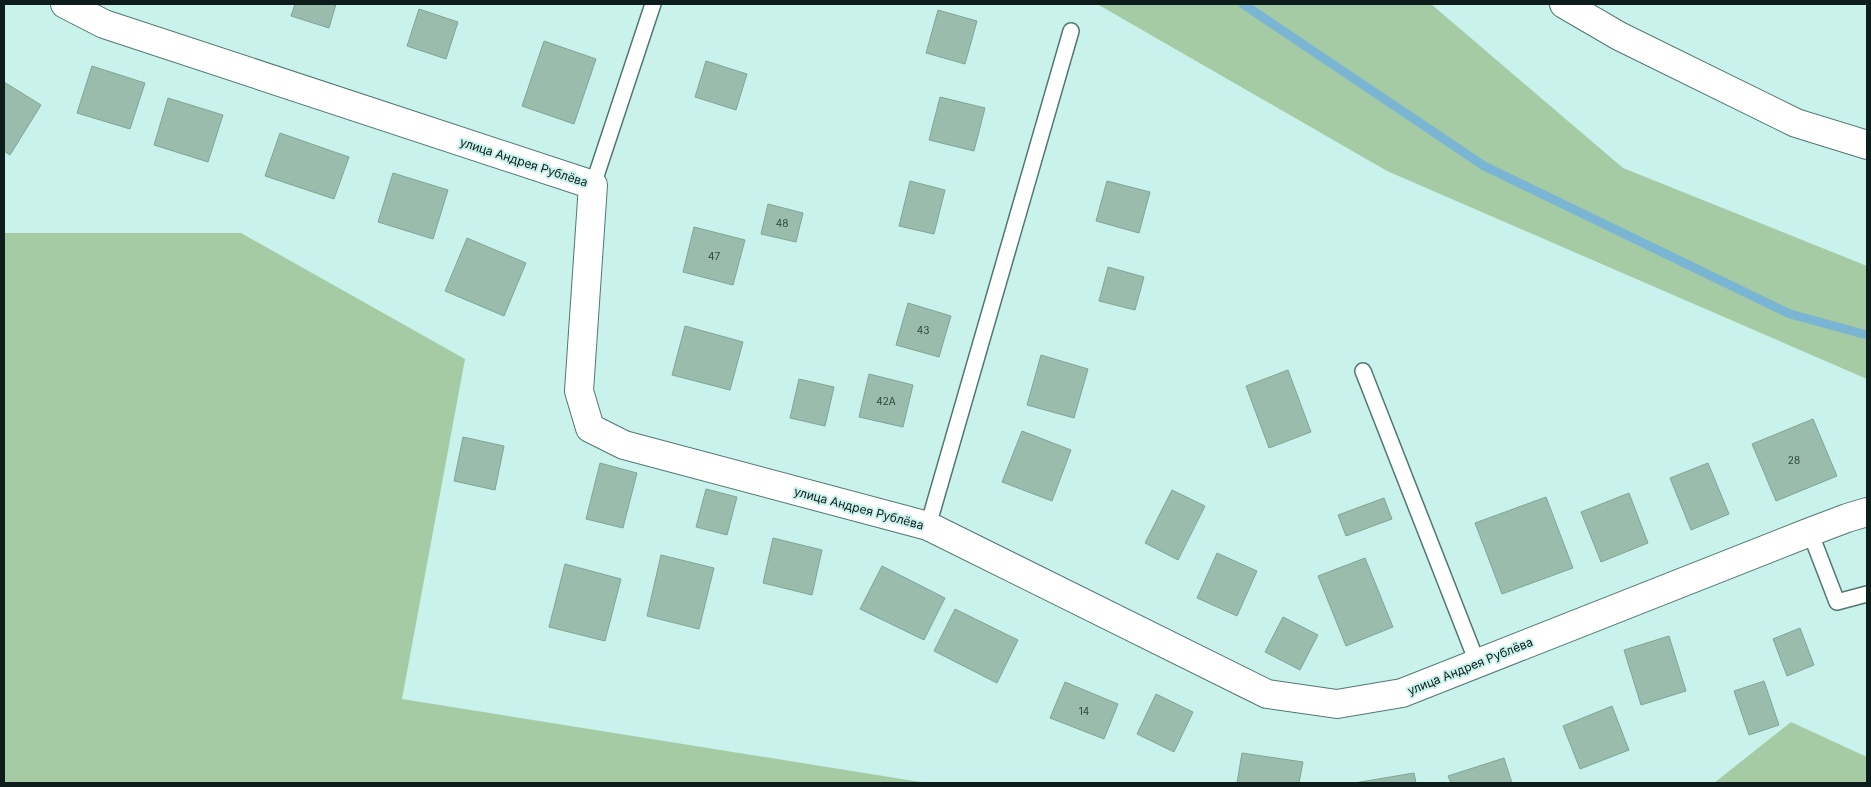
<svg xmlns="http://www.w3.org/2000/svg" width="1871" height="787" font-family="Inter,sans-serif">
	<rect width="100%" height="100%" fill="#c9f2ed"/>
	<path fill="#a5cba4" d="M1097,4H1431L1623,168L1867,266V379L1387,171Z
		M4,233H241L465,359L402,699L927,783H4Z
		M1791,722L1867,757V783H1714Z"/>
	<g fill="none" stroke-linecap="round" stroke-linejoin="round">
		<path stroke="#7ab5d3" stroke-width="9" d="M1243,4L1484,166L1790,314L1867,335"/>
	</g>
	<path fill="#9abcad" stroke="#82a495" d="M295,4H336L329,28L291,16Z
		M419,9L458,22L446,59L407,46Z
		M938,10L977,21L965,64L926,53Z
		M544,41L596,59L574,124L522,106Z
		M706,61L747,74L736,110L695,97Z
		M92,66L145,83L130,129L77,113Z
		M4,82L41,105L10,155L4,151Z
		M940,97L985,108L974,151L929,140Z
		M168,98L223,115L208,162L154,145Z
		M280,133L349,157L334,199L265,176Z
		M393,173L448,190L433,239L378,222Z
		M910,181L945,190L934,234L899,226Z
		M1107,181L1150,192L1139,233L1096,221Z
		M768,204L803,213L796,242L761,234Z
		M694,227L745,240L733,285L683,272Z
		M467,238L526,263L504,316L445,291Z
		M1108,267L1144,277L1135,310L1099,301Z
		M908,303L951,316L939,357L896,345Z
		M685,326L743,342L730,390L672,375Z
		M1041,355L1088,369L1074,418L1027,405Z
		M1288,370L1311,432L1269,448L1246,386Z
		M869,374L913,385L903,427L859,417Z
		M799,379L834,387L825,426L790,418Z
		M1813,419L1837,476L1776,501L1752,444Z
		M1022,431L1071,450L1052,501L1002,482Z
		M463,437L504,446L495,490L454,481Z
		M600,463L637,473L623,528L586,519Z
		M1708,463L1729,514L1691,530L1670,478Z
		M706,489L737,497L727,535L696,527Z
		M1172,490L1205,506L1178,560L1145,543Z
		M1629,493L1648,543L1601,562L1581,512Z
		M1546,497L1573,568L1502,594L1475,523Z
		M1384,498L1392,519L1346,536L1338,515Z
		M773,538L822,550L812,595L763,583Z
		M1217,553L1257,571L1237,616L1197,598Z
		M661,555L714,568L699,629L647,616Z
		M1365,558L1393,627L1346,646L1318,576Z
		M565,564L621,579L605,641L549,627Z
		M882,566L945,598L924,640L860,609Z
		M955,609L1018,640L997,683L934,651Z
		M1283,617L1318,635L1300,670L1265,652Z
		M1800,628L1814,665L1787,676L1773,639Z
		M1669,636L1686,691L1641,705L1624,650Z
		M1764,681L1779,725L1749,735L1734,691Z
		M1065,682L1118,704L1104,739L1050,718Z
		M1156,694L1193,712L1174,752L1137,734Z
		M1612,706L1629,750L1580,769L1563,726Z
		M1242,753L1303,762L1299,783H1237Z
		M1504,758L1512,783H1451L1448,776Z
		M1414,773L1416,783H1354Z"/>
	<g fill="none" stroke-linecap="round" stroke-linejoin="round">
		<defs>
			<path id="lane" d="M593,185L653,4
				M1363,371L1477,662
				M928,526L1071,31
				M1810,532L1837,602L1867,594"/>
			<path id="street" d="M65,4L104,24L593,185L579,391L590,428L624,445L928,526L1267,694L1337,704L1402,693L1810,532L1847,518L1867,512
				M1564,4L1619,36L1796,123L1867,145"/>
		</defs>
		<use href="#lane" stroke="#517773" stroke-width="18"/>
		<use href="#street" stroke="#517773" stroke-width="30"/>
		<use href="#lane" stroke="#fff" stroke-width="15"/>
		<use href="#street" stroke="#fff" stroke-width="28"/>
	</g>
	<g text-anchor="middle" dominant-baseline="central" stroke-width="4" stroke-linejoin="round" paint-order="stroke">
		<g font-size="10" fill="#304540">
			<text x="782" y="223">48</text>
			<text x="714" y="256">47</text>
			<text x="923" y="330">43</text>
			<text x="886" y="401">42А</text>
			<text x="1794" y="460">28</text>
			<text x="1084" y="711">14</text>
		</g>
		<g font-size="12" fill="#0d1d1b" stroke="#c9f2ed">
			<text transform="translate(524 162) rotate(18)">улица Андрея Рублёва</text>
			<text transform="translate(859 508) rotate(15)">улица Андрея Рублёва</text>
			<text transform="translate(1470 666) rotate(-22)">улица Андрея Рублёва</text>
		</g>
	</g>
	<rect width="1871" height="787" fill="none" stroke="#0d1d1b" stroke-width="10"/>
</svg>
